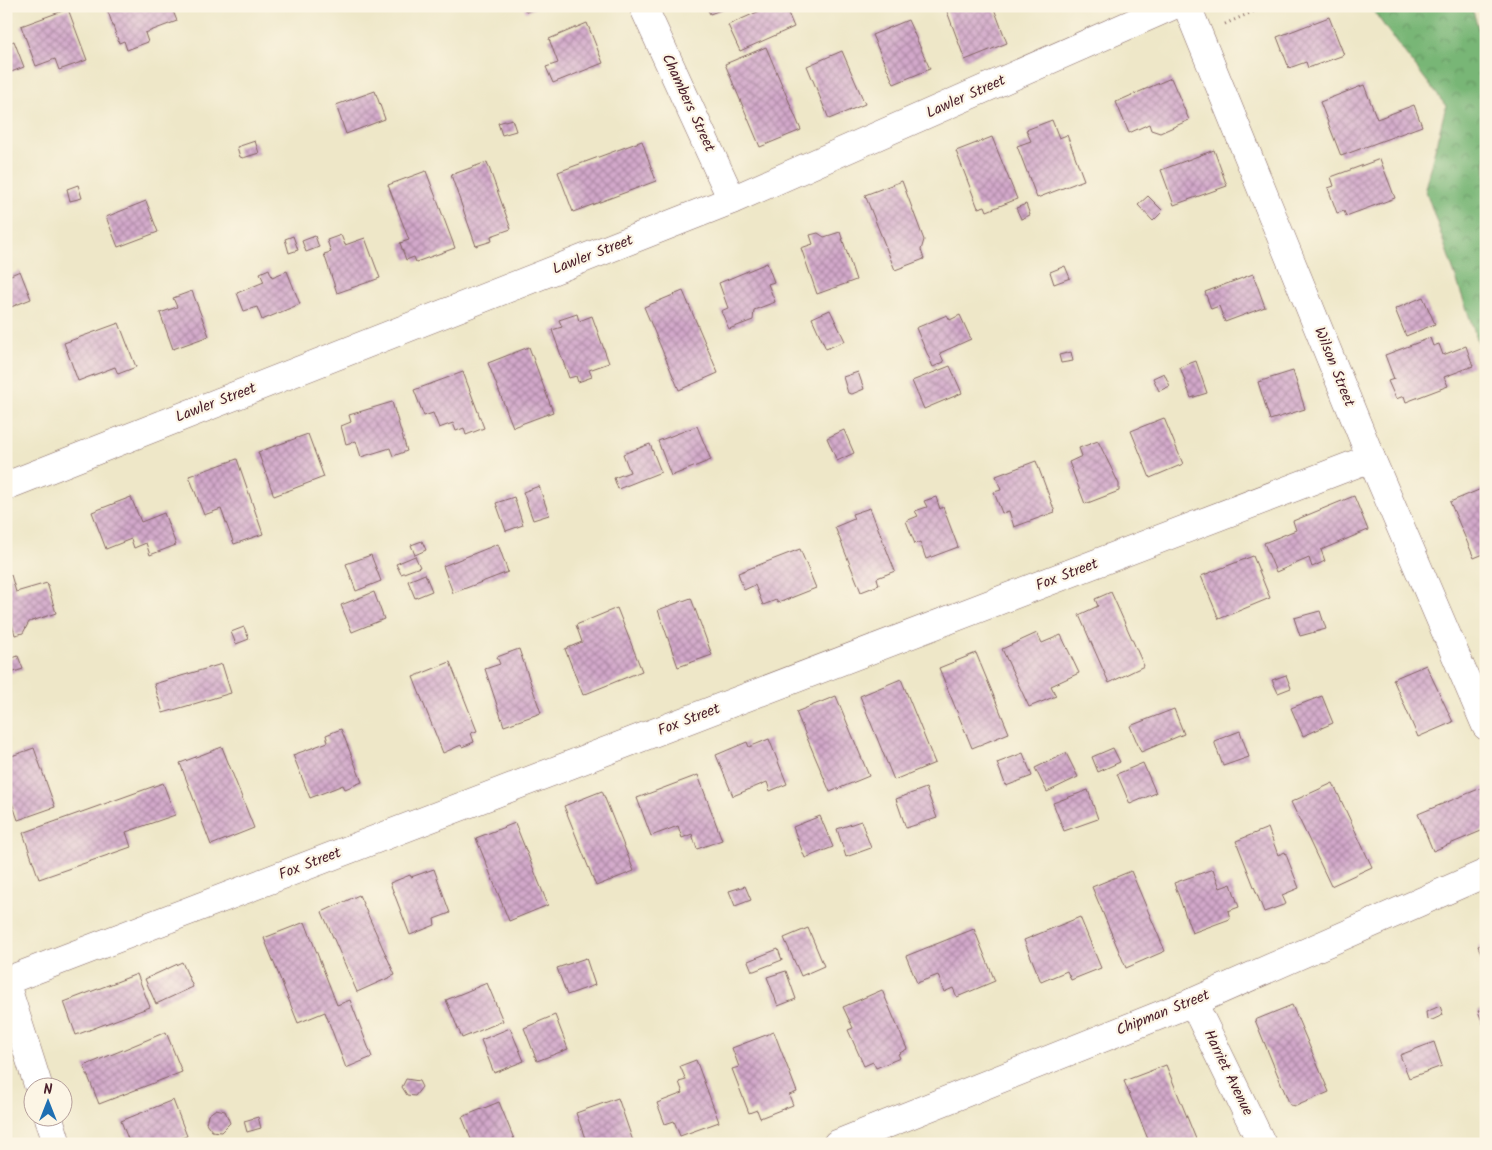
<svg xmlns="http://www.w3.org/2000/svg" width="1492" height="1150" font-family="Kalam,sans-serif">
	<defs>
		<pattern id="forest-crowns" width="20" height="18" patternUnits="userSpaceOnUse" patternTransform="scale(1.25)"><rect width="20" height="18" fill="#78b676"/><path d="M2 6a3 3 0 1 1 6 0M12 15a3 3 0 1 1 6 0" fill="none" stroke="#649361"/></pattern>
		<pattern id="building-cross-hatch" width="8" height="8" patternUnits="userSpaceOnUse" patternTransform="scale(1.25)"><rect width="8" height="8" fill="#d2a8ca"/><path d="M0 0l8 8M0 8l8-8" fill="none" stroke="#ac88a4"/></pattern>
	</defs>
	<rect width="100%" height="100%" fill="#fcf5e5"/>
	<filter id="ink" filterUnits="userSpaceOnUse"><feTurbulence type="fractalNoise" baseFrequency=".02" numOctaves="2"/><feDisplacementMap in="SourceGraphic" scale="10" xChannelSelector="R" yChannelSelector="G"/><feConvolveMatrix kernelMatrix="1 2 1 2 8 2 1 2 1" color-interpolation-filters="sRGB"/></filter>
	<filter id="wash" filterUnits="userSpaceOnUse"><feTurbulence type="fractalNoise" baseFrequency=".0096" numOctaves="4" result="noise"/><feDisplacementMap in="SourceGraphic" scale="20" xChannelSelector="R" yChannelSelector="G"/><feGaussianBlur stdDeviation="1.12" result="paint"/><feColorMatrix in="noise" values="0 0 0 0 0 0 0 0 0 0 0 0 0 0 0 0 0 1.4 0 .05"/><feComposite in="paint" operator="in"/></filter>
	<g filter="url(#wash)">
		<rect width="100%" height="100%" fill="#eee7c8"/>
		<path fill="url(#forest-crowns)" stroke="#616a50" d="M1370,6H1471L1486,50V340L1478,342L1425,188L1446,106L1388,31Z"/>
		<g id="blocks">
			<path fill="url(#building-cross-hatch)" d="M106,6H171L177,21L145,33L148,42L127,50L124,41L119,43Z
				M523,6H539L526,12Z
				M706,6H731L710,14Z
				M771,6H785L794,27L740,51L728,25Z
				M945,6H993L1007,43L965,60Z
				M68,9L87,60L59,70L55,59L36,66L21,26Z
				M1329,17L1344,55L1308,68L1306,62L1289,68L1277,37Z
				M908,20L930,69L894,84L872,35Z
				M587,23L603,63L553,83L546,67L558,63L549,39Z
				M14,41L24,67L6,74V44Z
				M766,47L801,130L760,147L725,64Z
				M842,51L865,104L829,119L807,66Z
				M1171,78L1189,120L1160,133L1151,130L1149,124L1129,133L1116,102Z
				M1364,85L1377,119L1414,105L1422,126L1341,156L1320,102Z
				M375,91L385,119L346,134L336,105Z
				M512,119L516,131L502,135L498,123Z
				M1052,120L1059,138L1067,135L1084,180L1037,198L1017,146L1031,141L1026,130Z
				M992,137L1017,199L987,211L985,206L978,208L956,151Z
				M255,141L259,153L243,158L240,157L237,147Z
				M642,141L656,181L573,212L558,172Z
				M1214,150L1227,186L1174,205L1161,170Z
				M1380,159L1395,198L1346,216L1344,211L1337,213L1328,188L1334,186L1331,177Z
				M487,162L511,229L491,236L492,241L476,246L451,175Z
				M426,171L455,248L416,262L414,257L406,260L400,243L409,240L388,185Z
				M902,181L924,240L921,250L924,259L895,270L865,195Z
				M78,185L82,198L70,201L67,189Z
				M1148,196L1163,211L1153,221L1138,205Z
				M146,201L158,232L118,247L106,217Z
				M1026,204L1030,215L1021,219L1016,208Z
				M840,232L856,280L817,294L801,248L813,244L810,235L818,233L824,237Z
				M341,235L345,245L365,238L380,278L337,293L324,254L331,252L327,240Z
				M293,236L298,250L289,253L285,239Z
				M315,236L319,247L306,252L302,241Z
				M767,263L774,282L768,284L775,302L754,310L753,320L729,329L721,311L728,308L719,283Z
				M1065,266L1070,278L1054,284L1050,272Z
				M269,269L272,277L287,271L300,304L262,320L257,307L244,311L237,293L264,282L260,273Z
				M20,271L31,299L6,309V277Z
				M1253,274L1265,307L1225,322L1219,306L1211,309L1205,292Z
				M192,291L209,336L173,349L160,313L177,307L173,298Z
				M683,291L718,373L679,390L644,307Z
				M1423,297L1435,324L1406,336L1395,309Z
				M830,310L845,341L826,349L812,318Z
				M577,314L579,321L592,316L609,363L589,370L592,377L578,382L576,376L569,378L552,330L562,327L559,320Z
				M947,315L950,320L960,315L971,339L940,353L944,362L933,367L916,328Z
				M119,323L136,367L118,374L115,367L78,381L64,343Z
				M1430,338L1433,346L1439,344L1443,355L1466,346L1473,366L1444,377L1448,386L1406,402L1404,396L1396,399L1388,381L1394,379L1385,355Z
				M529,347L553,412L513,427L488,363Z
				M1071,352L1073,361L1061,363L1059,355Z
				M1196,361L1207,393L1191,398L1180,367Z
				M950,366L962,393L924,409L912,381Z
				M1293,371L1305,409L1270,420L1258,382Z
				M463,372L484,428L466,435L464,428L456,431L453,423L439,428L433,413L424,416L414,390Z
				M858,372L864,389L852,394L848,393L843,377Z
				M1164,373L1170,386L1159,391L1153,378Z
				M392,402L407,451L393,456L390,448L361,457L356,441L346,444L341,426L351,422L349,415Z
				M1164,418L1183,464L1150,478L1131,431Z
				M697,426L711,460L671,476L658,441Z
				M844,430L854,453L837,461L827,438Z
				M308,434L324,477L274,496L258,452Z
				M1098,441L1119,484V491L1085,504L1069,462L1082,456L1079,448Z
				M650,444L661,472L618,489L614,478L630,472L623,454Z
				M237,459L263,534L234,544L221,509L204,515L189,476Z
				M1036,461L1055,512L1014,527L1009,511L1002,513L994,492L1001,490L996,476Z
				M539,486L549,515L533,520L523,492Z
				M1486,487V553L1474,558L1450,502Z
				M1354,496L1368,530L1321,550L1325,561L1312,567L1309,558L1276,572L1264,543L1296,530L1293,521Z
				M131,497L141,522L164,513L176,545L150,555L146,543L134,548L131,539L106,549L92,512Z
				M514,497L523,525L506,531L496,503Z
				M936,497L940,509L943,507L958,547L926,559L920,542L915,544L906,521L918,516L915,511L927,507L924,501Z
				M870,508L895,571L877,578L879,585L861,592L835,527L854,519L852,514Z
				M422,541L426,550L415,555L411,545Z
				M498,544L508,572L453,593L443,566Z
				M800,549L816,588L778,603L776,600L763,605L755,585L744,590L738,573Z
				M371,555L381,581L356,591L346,564Z
				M415,556L420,567L401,574L396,564Z
				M1253,556L1270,598L1219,619L1201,576Z
				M425,574L432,591L415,598L408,581Z
				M11,575L16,592L47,583L56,613L29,622L23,633L15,635L12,624L6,625V577Z
				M374,592L384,619L352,632L341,605Z
				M1111,592L1144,666L1109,683L1079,615L1098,606L1095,599Z
				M691,598L712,655L678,667L658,610Z
				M617,608L642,671L583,695L565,649L582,642L576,625Z
				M1320,611L1326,629L1300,636L1294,618Z
				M244,627L249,639L236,644L231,632Z
				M1037,633L1042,643L1061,635L1079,673L1051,686L1056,696L1029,707L1002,649Z
				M519,649L541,713L504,726L485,669L500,664L497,657Z
				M976,653L1009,733L972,748L939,668Z
				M18,656L23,669L11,673L7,660Z
				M450,662L477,731L471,733L474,742L462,747L461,745L443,753L413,677Z
				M222,664L231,693L163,713L154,684Z
				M1426,665L1453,722L1418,737L1393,679Z
				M1286,675L1291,688L1278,693L1272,680Z
				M901,679L935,763L894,780L860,696Z
				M836,696L869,776L830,792L796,712Z
				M1322,696L1333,723L1303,736L1291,708Z
				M1174,709L1184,734L1141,752L1130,726Z
				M341,729L362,782L345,789L343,785L310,798L293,755L328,742L326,735Z
				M1240,731L1249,757L1223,766L1214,741Z
				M769,739L787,784L770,791L767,782L733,796L716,755L747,742L749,747Z
				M222,747L254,828L211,845L180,763Z
				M34,748L55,807L18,820L6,785V758Z
				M1113,748L1120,762L1098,772L1092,757Z
				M1023,753L1032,776L1006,786L997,763Z
				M1066,753L1078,777L1047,792L1035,768Z
				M1143,763L1156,793L1130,804L1117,774Z
				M698,775L722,840L697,849L692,834L682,838L678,826L651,836L637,798Z
				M163,783L175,815L126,832L131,847L39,879L23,833Z
				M1333,783L1372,867L1331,886L1291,802Z
				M1486,786V829L1433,851L1418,814Z
				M926,788L937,818L906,828L896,799Z
				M1088,790L1098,819L1064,831L1053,803Z
				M602,791L634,871L596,886L564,806Z
				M820,816L833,847L805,858L793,827Z
				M861,821L871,848L846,857L837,829Z
				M515,823L548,905L509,921L476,838Z
				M1268,828L1278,855L1285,852L1299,888L1282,895L1286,904L1264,912L1236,841Z
				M434,869L450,913L434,919L435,925L410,935L390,883L410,875L411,877Z
				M1213,869L1220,888L1231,884L1239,907L1228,911L1230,919L1192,933L1174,883Z
				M1131,871L1165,951L1126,968L1092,887Z
				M745,886L751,900L735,906L729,891Z
				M359,895L395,975L357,992L322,912Z
				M1080,917L1101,968L1071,980L1067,971L1041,982L1024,940Z
				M305,922L337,1005L350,1000L372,1057L346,1068L325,1012L298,1023L264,938Z
				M808,928L824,966L801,976L784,938Z
				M974,929L995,981L957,997L953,988L944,992L938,975L917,983L906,956Z
				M1486,943V965L1478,946Z
				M778,949L782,960L754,971H752L748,961Z
				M586,958L595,985L567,995L557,968Z
				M182,962L193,987L156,1004L145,979Z
				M786,971L796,999L778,1006L767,977Z
				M137,974L150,1007L76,1035L64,1002Z
				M487,983L503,1021L462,1038L446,1000Z
				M882,990L907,1049L898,1054L900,1058L876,1068L873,1062L864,1066L848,1030L853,1028L843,1007Z
				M1292,1005L1329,1092L1296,1106L1290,1105L1255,1020Z
				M1440,1006L1443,1015L1432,1020L1427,1019L1426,1012Z
				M1486,1008V1031L1478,1011Z
				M555,1015L568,1049L537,1061L524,1028Z
				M510,1028L524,1061L494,1073L481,1040Z
				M166,1032L182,1072L99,1104L84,1066Z
				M774,1032L797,1092L789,1095L793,1105L760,1118L757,1110L749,1113L732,1069L739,1067L732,1048Z
				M1434,1042L1442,1066L1409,1078L1400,1055Z
				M696,1060L719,1122L680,1136L674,1121L665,1124L657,1103L683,1093L679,1082L686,1080L680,1066Z
				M1166,1065L1198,1144H1150L1124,1081Z
				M406,1079L419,1081L422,1087L415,1096L407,1095L402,1087Z
				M618,1098L634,1144H587L576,1113Z
				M173,1100L187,1136L181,1138L183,1144H130L121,1121Z
				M499,1102L516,1144H473L462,1117Z
				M216,1109L225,1111L230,1123L221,1132L212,1131L206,1123L208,1115Z
				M258,1117L261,1128L247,1132L244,1121Z"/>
		</g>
	</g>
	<g filter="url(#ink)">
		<use href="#blocks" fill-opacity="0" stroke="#836562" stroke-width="1"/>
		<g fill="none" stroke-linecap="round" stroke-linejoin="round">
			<defs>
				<path id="minor" d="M643,6L732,200
					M6,486L732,200L1172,6
					M6,981L1371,458
					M1193,1002L1262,1144"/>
				<path id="tertiary" d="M1187,6L1371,458L1486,726
					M837,1144L1193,1002L1486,873"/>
				<path id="secondary" d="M6,984L39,1088
					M49,1118L57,1144"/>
			</defs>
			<use href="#minor" stroke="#836562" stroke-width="29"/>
			<use href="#tertiary" stroke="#836562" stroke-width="29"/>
			<use href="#secondary" stroke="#836562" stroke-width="29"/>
			<path stroke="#836562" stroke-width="3" stroke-dasharray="1 4" stroke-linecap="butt" d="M1225,24L1266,6"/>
			<use href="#minor" stroke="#fff" stroke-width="28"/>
			<use href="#tertiary" stroke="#fff" stroke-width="28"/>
			<use href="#secondary" stroke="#fff" stroke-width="28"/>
		</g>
	</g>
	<g text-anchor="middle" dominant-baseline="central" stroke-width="4.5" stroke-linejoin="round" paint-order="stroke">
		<g font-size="15" fill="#4a1f2b" stroke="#fcf5e5">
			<text transform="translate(966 97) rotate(-24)">Lawler Street</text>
			<text transform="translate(688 103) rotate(65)">Chambers Street</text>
			<text transform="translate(593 255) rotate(-21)">Lawler Street</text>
			<text transform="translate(1334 367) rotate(68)">Wilson Street</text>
			<text transform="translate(216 403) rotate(-21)">Lawler Street</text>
			<text transform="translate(1067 575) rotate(-21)">Fox Street</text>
			<text transform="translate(689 720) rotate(-21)">Fox Street</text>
			<text transform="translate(310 864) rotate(-21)">Fox Street</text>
			<text transform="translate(1163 1013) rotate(-22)">Chipman Street</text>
			<text transform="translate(1228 1073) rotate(64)">Harriet Avenue</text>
		</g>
	</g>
	<rect width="1492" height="1150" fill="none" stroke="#fcf5e5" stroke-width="25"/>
	<g transform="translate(48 1102)"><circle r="24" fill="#fcf5e5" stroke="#b59f9b"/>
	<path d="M0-4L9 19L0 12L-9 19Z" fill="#1f6fb2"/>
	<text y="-8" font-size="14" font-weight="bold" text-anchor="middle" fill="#4a1f2b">N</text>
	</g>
</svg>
